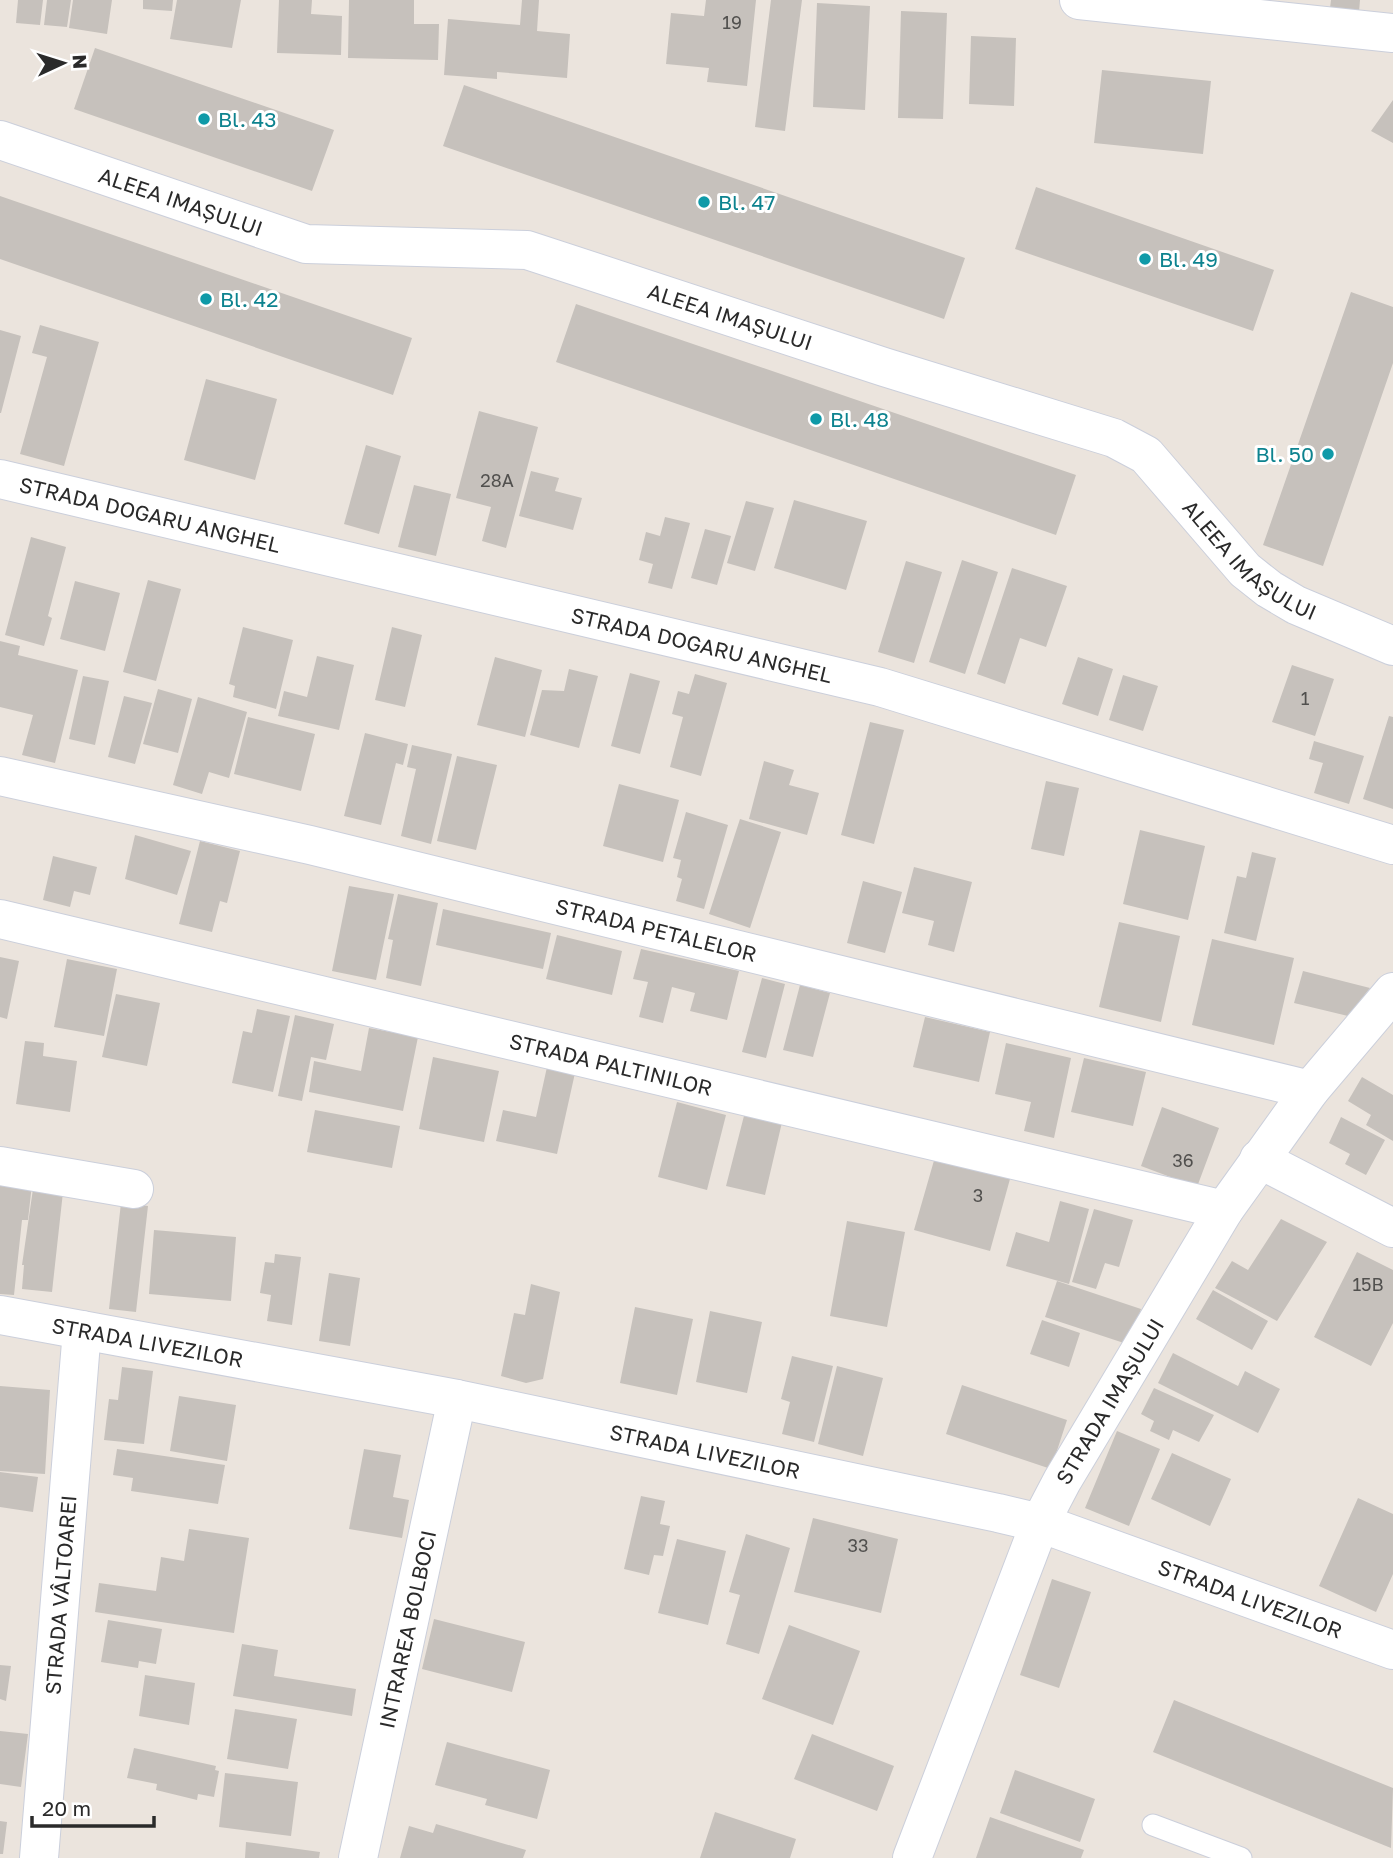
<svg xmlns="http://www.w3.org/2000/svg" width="1393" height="1858" font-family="'Golos Text',sans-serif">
	<rect width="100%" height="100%" fill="#ebe4dd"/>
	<path fill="#c6c1bc" d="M18,0H43L40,25L16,23Z
		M47,0H71L67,27L44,25Z
		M73,0H112L107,34L69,28Z
		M143,0H173L172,11L143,9Z
		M177,0H241L232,48L170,39Z
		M279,0H312L311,14L342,16L341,55L277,53Z
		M349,0H414V24H439L438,60L348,58Z
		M522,0H539L537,31L570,34L567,78L497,72V79L444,75L448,19L520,25Z
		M706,0H756L747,86L707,82L709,68L666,64L671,13L704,16Z
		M771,0H802L785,131L755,127Z
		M1331,0H1360L1359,12L1330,8Z
		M817,3L870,6L865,110L813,107Z
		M901,11L947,13L943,119L898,118Z
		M971,36L1016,38L1014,106L969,104Z
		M95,48L334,130L312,191L74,109Z
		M1102,70L1211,81L1203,154L1094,143Z
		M464,85L965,258L944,319L443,146Z
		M1393,100V143L1371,131Z
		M1036,187L1274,270L1253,331L1015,249Z
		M0,196L412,338L393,395L0,259Z
		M1351,292L1393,307V363L1323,566L1263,545Z
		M576,304L1076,475L1056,535L556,362Z
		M40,325L99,342L64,466L20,454L47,357L32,353Z
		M0,330L21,336L1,413H0Z
		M206,379L277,399L255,480L184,460Z
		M479,411L538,427L506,548L482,541L491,507L456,498Z
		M366,445L401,456L379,534L344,524Z
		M531,471L559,478L555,491L582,498L573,530L519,516Z
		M414,485L451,494L436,556L398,547Z
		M794,500L867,521L846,590L774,568Z
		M746,501L774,508L755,571L727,563Z
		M665,517L690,523L672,589L648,583L653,564L639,560L646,532L660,536Z
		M705,529L731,536L717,585L691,578Z
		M31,537L66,547L48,616L52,618L44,646L5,635Z
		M962,560L998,572L965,674L929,662Z
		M906,561L942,572L914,663L878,652Z
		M1012,568L1067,586L1046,647L1020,638L1005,684L977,674Z
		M148,580L181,589L156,681L123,672Z
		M75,581L120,593L105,651L60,639Z
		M243,627L293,640L276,709L233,697L235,686L229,684Z
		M392,627L422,635L405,707L375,700Z
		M0,641L20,646L18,655L78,670L55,763L22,755L33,715L0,707Z
		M317,656L354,665L339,730L278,716L284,691L307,697Z
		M495,657L542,670L525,737L477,725Z
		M1078,657L1113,669L1098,716L1062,704Z
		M1292,665L1334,679L1315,736L1272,722Z
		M569,669L598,676L579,748L530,735L542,690L564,691Z
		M630,673L660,681L640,754L611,746Z
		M695,674L727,683L701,776L670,767L683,717L672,714L678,691L689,694Z
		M1123,675L1158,686L1143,731L1109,720Z
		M83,676L109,681L95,745L69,739Z
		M158,689L192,699L178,753L143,744Z
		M124,696L152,703L135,764L108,757Z
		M198,697L247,712L229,778L209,772L202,794L173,785Z
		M1389,716L1393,717V809L1363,799Z
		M248,717L315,734L301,791L234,774Z
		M870,722L904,730L874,844L841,835Z
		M365,733L408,744L403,765L396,763L381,825L344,816Z
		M1314,741L1364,756L1349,804L1314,793L1323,763L1309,759Z
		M412,745L452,754L431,844L401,836L416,769L407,767Z
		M457,756L497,765L476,850L437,841Z
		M764,761L794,770L789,785L819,793L807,835L749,819Z
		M1046,781L1079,788L1064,856L1031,849Z
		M619,784L679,800L663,862L603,846Z
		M686,812L728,825L704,909L676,901L682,879L677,877L681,860L673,858Z
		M740,819L781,832L750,928L709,914Z
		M1140,830L1205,846L1188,920L1123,904Z
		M135,835L191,851L177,895L125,879Z
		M200,841L240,851L227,903L220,901L212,932L179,924Z
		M1252,852L1276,858L1256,941L1224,933L1237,876L1246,878Z
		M53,856L97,867L90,895L74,891L70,907L43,900Z
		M914,867L972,882L954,952L928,945L934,921L902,913Z
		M863,881L902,892L885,953L847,943Z
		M349,886L394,894L376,980L332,971Z
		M398,894L438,903L421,986L386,978L393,940L388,939Z
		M443,909L551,933L543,969L436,945Z
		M1119,922L1180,936L1161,1022L1099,1007Z
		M557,935L622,951L612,995L546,979Z
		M1212,939L1294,958L1274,1045L1192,1025Z
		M641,949L739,971L727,1020L690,1011L695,993L672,987L663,1023L639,1017L648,982L633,979Z
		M0,957L19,961L7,1019L0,1017Z
		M67,959L117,969L104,1036L54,1027Z
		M1303,971L1370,988L1348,1016L1294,1003Z
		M762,978L785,984L766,1058L742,1052Z
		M800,985L830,993L813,1057L783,1050Z
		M116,994L160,1003L147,1066L102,1057Z
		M257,1009L290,1016L273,1092L232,1083L243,1031L252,1033Z
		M295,1015L334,1024L326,1060L311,1057L302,1101L278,1096Z
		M925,1017L990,1032L979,1082L913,1067Z
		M369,1028L418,1037L403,1111L309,1092L314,1061L361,1071Z
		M25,1041L44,1043L43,1056L77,1061L70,1112L16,1104Z
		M1006,1043L1071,1058L1054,1138L1024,1131L1031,1102L995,1094Z
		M433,1057L499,1071L484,1142L419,1129Z
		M1084,1058L1146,1072L1133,1126L1071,1112Z
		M547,1067L575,1073L557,1154L496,1141L503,1110L536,1117Z
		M1362,1077L1393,1095V1141L1366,1125L1371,1115L1348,1101Z
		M677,1102L726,1115L707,1190L658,1177Z
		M1162,1107L1219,1128L1197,1187L1141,1166Z
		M746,1108L783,1118L765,1195L726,1186Z
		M315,1110L400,1126L392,1168L307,1152Z
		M1341,1117L1385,1140L1366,1175L1345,1164L1350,1154L1329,1143Z
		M935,1157L1010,1179L990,1251L914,1230Z
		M0,1180L32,1184L28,1220H22L14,1295L0,1294Z
		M33,1189L63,1192L52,1292L22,1289L24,1265H22Z
		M1060,1201L1089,1209L1069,1284L1006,1266L1016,1232L1049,1242Z
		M121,1203L148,1206L136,1312L109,1309Z
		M1094,1209L1133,1220L1119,1267L1105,1263L1096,1289L1072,1282Z
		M1281,1219L1327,1242L1277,1321L1215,1288L1232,1261L1248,1270Z
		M847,1221L905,1232L887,1327L830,1316Z
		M154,1230L236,1237L231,1301L149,1294Z
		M1357,1252L1393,1270V1323L1371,1366L1314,1337Z
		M275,1254L301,1257L292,1325L267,1321L271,1295L260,1293L265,1262L274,1263Z
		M329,1273L360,1278L350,1346L319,1341Z
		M1057,1281L1141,1309L1130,1345L1045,1317Z
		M531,1284L560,1292L543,1379L526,1383L501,1376L514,1313L525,1315Z
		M1213,1290L1268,1321L1252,1350L1196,1319Z
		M635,1307L693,1319L677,1395L620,1383Z
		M710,1311L762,1322L747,1393L696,1382Z
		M1042,1320L1080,1333L1069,1367L1030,1354Z
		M1173,1353L1238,1386L1245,1371L1280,1389L1258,1433L1158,1383Z
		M792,1356L833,1366L814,1442L782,1434L790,1402L781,1399Z
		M837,1366L883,1378L863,1456L818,1444Z
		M122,1367L153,1371L144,1444L104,1440L109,1399L118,1400Z
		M962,1385L1067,1420L1051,1469L946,1434Z
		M0,1386L50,1390L45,1474L0,1471Z
		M1154,1388L1214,1415L1199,1442L1173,1430L1169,1440L1150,1431L1154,1421L1141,1414Z
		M179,1396L236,1405L227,1461L170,1451Z
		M1117,1431L1160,1449L1129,1526L1085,1508Z
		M117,1449L225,1465L218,1504L131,1491L133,1478L113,1475Z
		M364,1449L401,1455L393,1497L409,1500L402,1538L349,1529Z
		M1172,1453L1231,1479L1210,1526L1151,1499Z
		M0,1472L38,1477L33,1512L0,1507Z
		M641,1496L665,1501L660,1524L670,1526L663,1556L654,1555L649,1575L624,1569Z
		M1358,1498L1393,1514V1574L1376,1612L1319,1586Z
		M813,1518L898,1539L881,1613L794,1592Z
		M189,1529L249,1538L234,1633L95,1612L99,1583L156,1591L161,1557L184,1561Z
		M746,1534L790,1548L759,1654L726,1644L740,1595L729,1592Z
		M677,1539L726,1551L708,1625L658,1613Z
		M1052,1579L1091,1592L1059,1688L1020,1675Z
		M434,1619L525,1642L512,1692L422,1669Z
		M108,1620L162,1629L156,1664L139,1661L138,1668L101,1662Z
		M789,1625L860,1651L833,1725L762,1699Z
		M242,1644L278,1650L274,1676L356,1689L352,1716L233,1696Z
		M0,1665L11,1666L6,1701L0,1699Z
		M145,1675L195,1683L189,1725L139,1716Z
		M1174,1700L1393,1788L1391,1848L1153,1752Z
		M235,1709L297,1719L288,1769L227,1759Z
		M0,1731L28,1734L21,1787L0,1784Z
		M812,1734L894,1766L877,1811L794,1779Z
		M447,1742L550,1770L537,1819L485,1805L487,1799L435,1785Z
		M134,1748L216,1766L215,1770L219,1771L214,1797L198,1794L197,1800L156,1790L157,1784L127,1778Z
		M1015,1770L1095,1799L1080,1842L1000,1813Z
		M225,1773L298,1782L291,1836L219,1827Z
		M715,1812L796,1839L790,1858H700Z
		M990,1817L1084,1850L1081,1858H976Z
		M0,1821L7,1822L3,1854H0Z
		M436,1824L526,1850L523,1858H400L409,1826L433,1833Z
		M246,1842L320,1852L319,1858H245Z"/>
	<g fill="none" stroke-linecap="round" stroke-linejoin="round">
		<defs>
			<path id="lane" d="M1153,1825L1241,1858"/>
			<g id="street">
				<path d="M1079,0L1393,33"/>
				<path id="s1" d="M0,140L306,244L527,250L884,367L1114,438L1146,455L1245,570L1269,589L1296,605L1393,646"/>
				<path id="s2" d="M0,479L880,687L1393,845"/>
				<path id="s3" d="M0,776L310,845L1310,1090"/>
				<path id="s4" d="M0,919L1224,1210"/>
				<path d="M1259,1159L1393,1228"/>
				<path d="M0,1166L134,1189"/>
				<path id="s5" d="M0,1315L457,1399L998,1513L1040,1523L1393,1650"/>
				<path id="s6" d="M39,1858L82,1330"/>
				<path id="s7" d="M358,1858L457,1399"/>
				<path id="s8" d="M912,1858L1040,1523L1062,1481L1224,1210L1310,1090L1393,992"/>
			</g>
		</defs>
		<use href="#lane" stroke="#cbcfdb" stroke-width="23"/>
		<use href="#street" stroke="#cbcfdb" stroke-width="40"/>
		<use href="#lane" stroke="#fff" stroke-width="21"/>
		<use href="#street" stroke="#fff" stroke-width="38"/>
	</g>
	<g fill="#0f9aa8" stroke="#fff" stroke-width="2.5">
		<circle cx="204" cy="119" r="7"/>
		<circle cx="704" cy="202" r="7"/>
		<circle cx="1145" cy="259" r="7"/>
		<circle cx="206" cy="299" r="7"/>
		<circle cx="816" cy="419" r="7"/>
		<circle cx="1328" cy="454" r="7"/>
	</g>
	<g text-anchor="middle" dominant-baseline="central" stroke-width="6" stroke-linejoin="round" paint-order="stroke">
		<g font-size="18" fill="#51504e">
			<text x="732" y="22">19</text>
			<text x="497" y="480">28A</text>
			<text x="1305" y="698">1</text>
			<text x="1183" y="1160">36</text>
			<text x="978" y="1195">3</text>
			<text x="1368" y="1284">15B</text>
			<text x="858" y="1545">33</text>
		</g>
		<g font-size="21" fill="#0d838f" stroke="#fff" text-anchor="start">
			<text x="218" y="119">Bl. 43</text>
			<text x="718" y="202">Bl. 47</text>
			<text x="1159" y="259">Bl. 49</text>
			<text x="220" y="299">Bl. 42</text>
			<text x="830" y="419">Bl. 48</text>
			<text x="1314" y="454" text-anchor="end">Bl. 50</text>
		</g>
		<g font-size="21" fill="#2a2a2a" stroke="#fff">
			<text stroke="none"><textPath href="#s1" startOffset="191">ALEEA IMAȘULUI</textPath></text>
			<text stroke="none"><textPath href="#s1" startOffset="758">ALEEA IMAȘULUI</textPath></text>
			<text stroke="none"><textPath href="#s2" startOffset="154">STRADA DOGARU ANGHEL</textPath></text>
			<text stroke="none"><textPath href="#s1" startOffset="1346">ALEEA IMAȘULUI</textPath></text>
			<text stroke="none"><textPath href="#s2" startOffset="721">STRADA DOGARU ANGHEL</textPath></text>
			<text stroke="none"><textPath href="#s3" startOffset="674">STRADA PETALELOR</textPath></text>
			<text stroke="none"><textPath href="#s4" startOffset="628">STRADA PALTINILOR</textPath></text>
			<text stroke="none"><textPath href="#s5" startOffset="150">STRADA LIVEZILOR</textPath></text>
			<text stroke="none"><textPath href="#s8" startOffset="499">STRADA IMAȘULUI</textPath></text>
			<text stroke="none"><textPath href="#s5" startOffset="718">STRADA LIVEZILOR</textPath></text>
			<text stroke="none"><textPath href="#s6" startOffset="264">STRADA VÂLTOAREI</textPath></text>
			<text stroke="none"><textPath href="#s5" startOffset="1284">STRADA LIVEZILOR</textPath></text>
			<text stroke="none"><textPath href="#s7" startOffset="234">INTRAREA BOLBOCI</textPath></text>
		</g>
	</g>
	<g transform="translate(63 63) rotate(86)" stroke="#ffffff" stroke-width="5" paint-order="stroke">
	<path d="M0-5L12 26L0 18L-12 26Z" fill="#2a2a2a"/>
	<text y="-10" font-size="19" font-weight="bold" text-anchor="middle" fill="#2a2a2a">N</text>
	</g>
	<path d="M32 1816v10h122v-10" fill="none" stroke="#2a2a2a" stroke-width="3.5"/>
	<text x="42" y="1816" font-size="21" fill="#2a2a2a" stroke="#ffffff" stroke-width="5" paint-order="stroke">20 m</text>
</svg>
